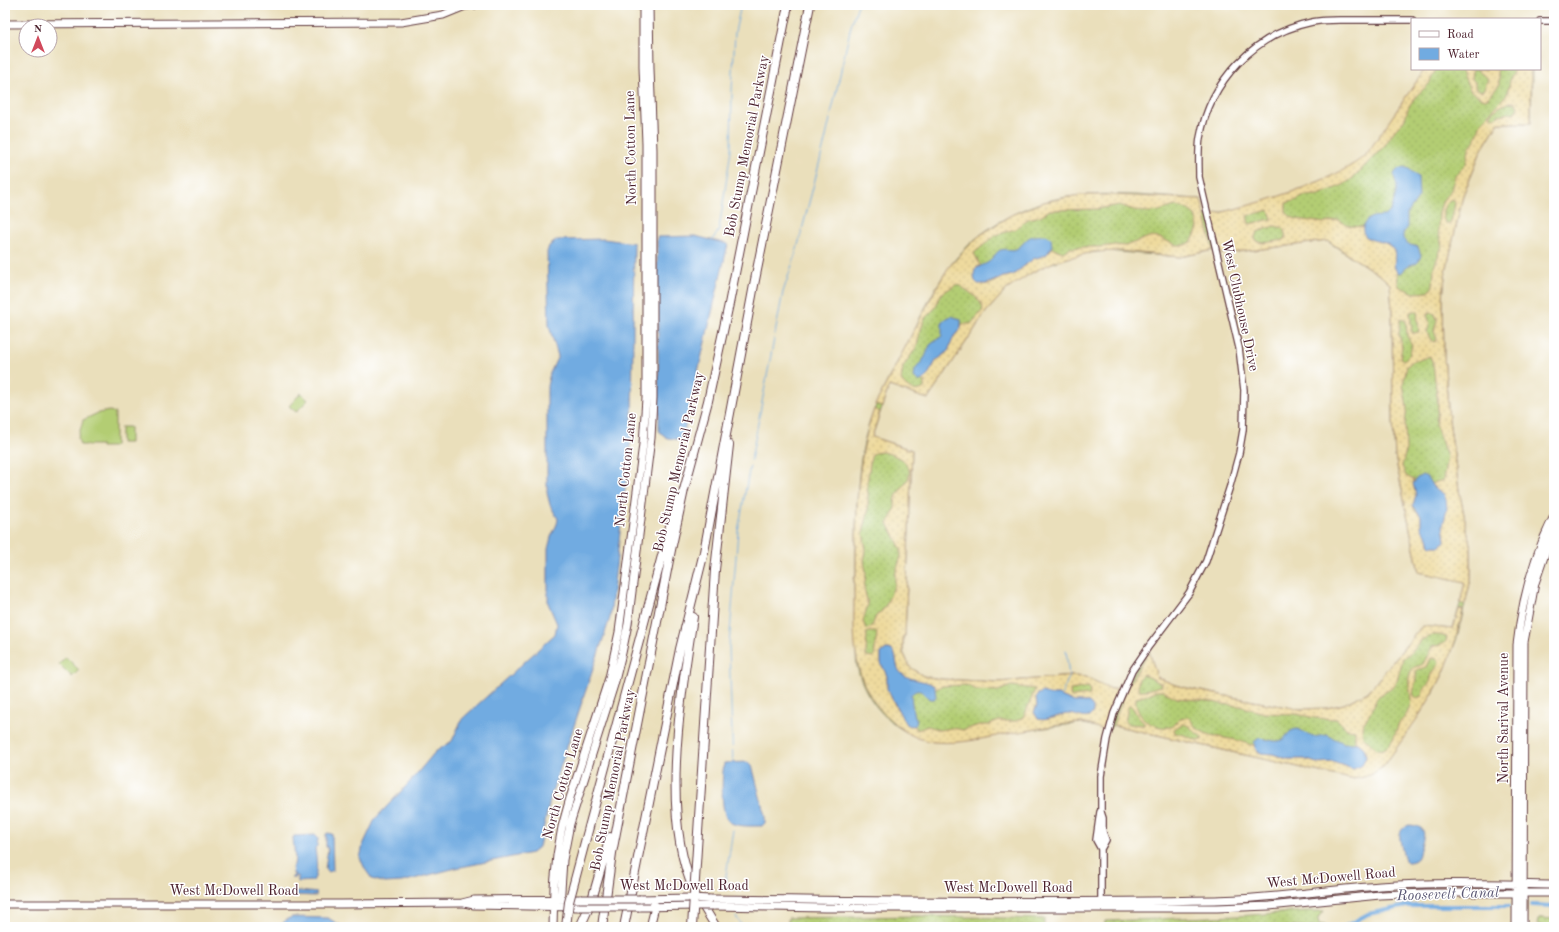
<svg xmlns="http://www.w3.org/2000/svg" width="1559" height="932" font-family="'Old Standard TT',serif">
	<defs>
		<pattern id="grass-dots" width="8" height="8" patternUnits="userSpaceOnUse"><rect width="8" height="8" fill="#b3cd73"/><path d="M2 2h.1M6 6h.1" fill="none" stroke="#9bb064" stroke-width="1.8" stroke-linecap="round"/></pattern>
		<pattern id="sand-dots" width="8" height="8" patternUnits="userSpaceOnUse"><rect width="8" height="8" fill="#eeda9e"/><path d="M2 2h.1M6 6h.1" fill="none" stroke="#cebb88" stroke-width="1.8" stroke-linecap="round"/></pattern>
	</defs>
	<rect width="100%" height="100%" fill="#fff"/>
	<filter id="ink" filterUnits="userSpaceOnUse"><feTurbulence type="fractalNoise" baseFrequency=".025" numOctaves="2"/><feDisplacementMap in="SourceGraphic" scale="8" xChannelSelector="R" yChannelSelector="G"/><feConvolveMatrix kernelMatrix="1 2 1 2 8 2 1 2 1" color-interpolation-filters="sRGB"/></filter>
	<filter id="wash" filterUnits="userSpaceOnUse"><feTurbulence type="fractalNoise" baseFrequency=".012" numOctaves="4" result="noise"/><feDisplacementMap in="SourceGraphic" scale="16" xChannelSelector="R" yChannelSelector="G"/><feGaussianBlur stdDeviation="0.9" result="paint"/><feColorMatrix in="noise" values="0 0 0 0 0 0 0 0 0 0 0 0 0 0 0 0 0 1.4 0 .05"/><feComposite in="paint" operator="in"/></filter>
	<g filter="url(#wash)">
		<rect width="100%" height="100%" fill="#eadfbb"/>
		<path fill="url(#grass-dots)" stroke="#7e764f" fill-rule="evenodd" d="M1425,69H1532L1531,123H1498L1481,151L1463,195L1445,276L1443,298L1444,355L1449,420L1459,490L1471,549V579L1457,638L1444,672L1434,692L1384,766C1373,774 1365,778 1351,779L1113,725L1108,730L1080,723L946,742C903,742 866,708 857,666C856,661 856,654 856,648C854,625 855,601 854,577H856C856,534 855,479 865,438C873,405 890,376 906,346C919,321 931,293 948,269C970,237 1007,213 1044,202C1093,188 1151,197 1201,199L1205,216L1263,203L1288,194L1342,172L1358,162L1366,155L1377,141ZM1327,241L1381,276L1390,284L1392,309L1393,420L1395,456L1419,572L1466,582L1453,629L1422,626L1368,692L1344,704L1327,708L1300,709L1269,704L1195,690L1175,685L1157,678L1149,651L1147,649L1123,690L1117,688L1111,689L1086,677L1073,676L998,682L940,679L923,676L910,667L903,652V636H905L912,450L872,437L889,386L928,399L986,312L1006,290L1018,281L1043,266L1080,254L1106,251L1180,257L1213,250L1220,254Z
			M1308,911H1324L1318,919L1319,924L1330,926L1327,927H1104L1105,921L1237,916Z
			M922,916L1044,919V927H788V918Z
			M1541,918L1554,919V927H1544L1537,925L1538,920Z"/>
		<path fill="url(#sand-dots)" stroke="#9c7c64" fill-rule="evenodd" d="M1425,69H1436L1429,84L1416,96L1409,106L1404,121L1395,130L1385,145L1353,178L1343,185L1318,195L1304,196L1297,200L1286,203V212L1291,217L1296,219L1325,223L1338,220L1350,226L1363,227V229L1367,238L1384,242L1393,248L1395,254L1394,267L1397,272L1398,284L1400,287L1414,293L1429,292L1433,286L1434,267L1442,246L1438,230L1439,212L1443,200L1451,190L1455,176L1466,164L1469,149L1476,138L1481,123L1507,94L1511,77L1515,69H1531V123H1498L1481,151L1463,195L1445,276L1443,298L1444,355L1449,420L1459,490L1471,549V579L1465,605L1460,603L1465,582L1419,572L1395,456L1393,420L1392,309L1390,284L1381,276L1328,241L1220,254L1211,215C1248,206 1282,197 1317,182C1335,175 1351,167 1366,155ZM1515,102L1518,107L1515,112L1499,115L1495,118L1491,117V114C1496,108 1507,102 1515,102ZM1451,199L1454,200L1455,204L1451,222L1450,224H1447C1439,216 1443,205 1451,199ZM1269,210L1272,219L1249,224L1247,216ZM1275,226L1283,228L1286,237L1284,240L1263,243L1256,241L1255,237L1257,232ZM1417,311L1419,332L1412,333L1410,312ZM1431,312L1435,314L1437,320L1434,331L1437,339L1435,342L1430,339L1427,332L1430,323L1427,316L1428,313ZM1402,319L1406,321L1407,336L1412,345L1410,354L1404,360L1400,358L1402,347L1399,334L1400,320ZM1430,356L1433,364L1438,404L1436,426L1447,457L1443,480L1430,484L1441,492L1446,511L1443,525L1445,539L1439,546H1432L1429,544L1428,536L1421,526V516L1414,509L1413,505L1416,495L1413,482L1414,480L1406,476L1402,466L1406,450L1405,423L1407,408L1403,384L1407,366L1414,360H1419Z
			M1461,69H1473L1472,79L1475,82V88L1481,91L1484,89L1488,79L1476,69H1497L1499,78V85L1489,97L1485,99L1480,97L1470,90Z
			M1079,195H1111L1201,199L1213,250L1180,257L1120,251L1093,252L1056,261L1031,273L1006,290L986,312L928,399L889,386L882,407L875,405L934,292L948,268L963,252L979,236L1011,215L1044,202ZM1120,205C1130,209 1139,212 1151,212C1171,211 1175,198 1195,215L1198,227L1196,233L1192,241L1185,245H1176L1160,238L1149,237L1125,246L1115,245L1100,247H1083L1071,248L1063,252L1052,248L1046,255L1033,259L1013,275L1003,277L990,284H981L974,277L976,268L980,265L974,253L996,235L1015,229L1028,219L1040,216L1050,210L1097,209ZM957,284C966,290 982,298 983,310L971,324H962L961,328L953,338L948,351L936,361L927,376L923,380L925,382L924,388C916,394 905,388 901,380L903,367L917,346L920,332L925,318L935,308L941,294Z
			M874,409L880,412L872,437L912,450L905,636H903V652L910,667L923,676L940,679L998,682L1073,676L1086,677L1111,689L1117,688L1120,689L1105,730C1097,728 1087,723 1079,723C1058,724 1034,730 1013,733C988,737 960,745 934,742C917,740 904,732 892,721C846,682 855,631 854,577H856C856,521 855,463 874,409ZM882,452C894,454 915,462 908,479C905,485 899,490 896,497C894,502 896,507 894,512C892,516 889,519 888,523L901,549V556L895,575V584L886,605L881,612L876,616L872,626L866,630L863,621L868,604L864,588L866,573L864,561L866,550L863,533L868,513V494L867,484L871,457L874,453ZM867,632H877L874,657L866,656ZM886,649C900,650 893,663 899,671C907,681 924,682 935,687V689L943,686L966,685L977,690L998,691L1011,686L1035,689L1026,712L1023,717L1016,721H999L989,725H979L964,730L952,728L939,730L928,726L917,730L914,726H912L896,708L887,686V676L881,663V653ZM1089,687L1090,695L1071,697L1070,690ZM1044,692L1049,695H1059L1074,702H1089L1093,708V713C1086,721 1078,714 1069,714C1058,714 1049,722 1038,719L1034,712L1037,704L1036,698Z
			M1459,609L1463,610C1458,631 1453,652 1444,672C1429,705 1405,735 1384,766C1373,774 1365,778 1351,779L1113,725L1129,684L1149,651L1157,677L1175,685L1195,690L1269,704L1300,709L1327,708L1344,704L1368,692L1422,626L1453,629ZM1433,635H1439L1447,637C1446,647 1438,644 1432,647L1423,664C1419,667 1414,665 1411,671C1406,681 1411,690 1411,701C1410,707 1408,713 1404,718C1402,720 1399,722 1398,725C1395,735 1390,753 1376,749L1363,736L1362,726L1372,710L1377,697L1389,690L1397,681L1403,658L1413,651L1421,640ZM1431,658L1437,659L1439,661L1438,665L1432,674L1430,682L1423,690L1422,696L1416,698L1413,694L1416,679V671L1419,669L1427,667ZM1143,674L1162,684V686C1155,687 1147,691 1139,690L1138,688L1139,678ZM1156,691H1163L1177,698L1208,701L1222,704L1240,706L1264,713L1296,714L1315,718L1337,719L1347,729L1355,730V743L1360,744L1364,748L1366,757L1361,766L1353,769L1333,762L1317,763L1304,759H1286L1273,754L1261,753L1257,751L1254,745C1247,745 1243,741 1236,740C1225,738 1207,736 1198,729C1193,726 1192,720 1188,717L1178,720L1171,727C1152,730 1134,716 1136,698L1144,696ZM1130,705C1136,710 1135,716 1144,723V725L1127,724L1125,722L1128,707ZM1182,724C1190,724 1194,733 1201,736L1202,740H1196L1184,735L1175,733L1174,729Z"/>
		<path fill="#b3cd73" stroke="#7e764f" d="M301,393L308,400L296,412L289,406Z
			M110,411L115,413V445L113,447H101V445H80L78,438L83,420L98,413Z
			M121,427H130V443H121Z
			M66,657L79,670L72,677L59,664Z"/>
		<path fill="#71abe1" stroke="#5e6586" d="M1404,167L1409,169L1418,177L1419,197L1407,214V227L1403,234V238L1407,244L1418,247L1421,255C1419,266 1411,262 1405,268C1404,270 1403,272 1401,273L1397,272C1391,264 1398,257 1393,249C1386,238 1369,244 1364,234C1361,229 1364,221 1370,218C1378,214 1385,220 1391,210C1393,206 1397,190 1397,186C1396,181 1394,179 1394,174L1397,170Z
			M695,236L728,244L682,440L667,438L659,431L657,237Z
			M1033,236L1046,235L1051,238L1052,247L1046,255L1033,259L1013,275L1003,277L986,284H978L975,281C971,265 981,268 990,261C994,258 995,253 1000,250C1006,248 1011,251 1016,249C1023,246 1025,238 1033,236Z
			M604,239L634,243L632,430L610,618L552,792L539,847L532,853L456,868L402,882L385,883L372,879L365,869L360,858L363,845L375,819L408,784L435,752L452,741L462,719L555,634L557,624L548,603V549L551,537L557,524L558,519L550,505L547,493V386L550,373L558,356L549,326L547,252L549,246L557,240Z
			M951,316L961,319V328L954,336L948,351L936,361L926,378L921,381H918L914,377L915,370L925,357L930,345L942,336V322L947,318Z
			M1422,475L1427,477L1433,487L1444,494L1446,500L1447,508L1443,525L1445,541L1441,546H1432L1430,545L1428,537L1421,527V516L1413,505L1416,495L1413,484L1417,478Z
			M886,649C900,649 893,665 901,673C911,682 931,680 935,687L936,697L934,699H929C924,693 918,686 911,695L913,712L917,720L916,724C913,727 909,726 905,723L887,689V676L881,663V653Z
			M1043,692L1049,695H1059L1074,702H1089L1093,708C1093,711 1093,714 1090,716C1084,720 1076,714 1069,714C1058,714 1049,722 1038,719L1034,712L1037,706L1036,698L1038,694Z
			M1298,729L1313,737L1327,735L1344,743H1358L1364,748L1366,757L1361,766L1353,769L1333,762L1317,763L1304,759H1288L1273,754L1261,753L1255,748L1254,742L1259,738C1265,738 1273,742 1279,741C1288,739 1287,729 1298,729Z
			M747,762L752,765L765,816V823L762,826C752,826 740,827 731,823C719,818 722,775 724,763Z
			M1409,825C1428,826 1425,835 1420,849C1419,853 1419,858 1415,860C1412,862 1409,862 1406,862C1403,857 1403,854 1402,849C1400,839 1396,830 1409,825Z
			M328,833L332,834L333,870L328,872L325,869L328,848L326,847V834Z
			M316,835L318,839L317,846L315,848C316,858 319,872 313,881L298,882V876H294L296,878H291L295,874H293L292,867L294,865L295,858L293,838L294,836Z
			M299,891L317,893L316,896L293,895V893Z
			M292,917L328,918L343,927H281L285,920Z"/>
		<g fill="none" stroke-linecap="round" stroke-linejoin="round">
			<path stroke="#71abe1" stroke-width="1" d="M712,241L719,230L720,223L731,150L732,91L735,32L741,5
				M751,460L783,292L796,253L825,141L851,26L858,5
				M1061,696L1069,677L1066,650
				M733,764L729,646L738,531L750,466
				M724,889L733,830
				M736,917L743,927"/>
			<path stroke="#71abe1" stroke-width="4" d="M1532,905L1554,906
				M1344,927L1368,914L1406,906H1509"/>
		</g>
	</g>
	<g filter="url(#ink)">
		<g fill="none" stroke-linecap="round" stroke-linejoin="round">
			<defs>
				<path id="minor" d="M1540,21H1554
					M1100,812L1096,840L1101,849
					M1100,832H1103L1101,835L1102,847
					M1101,905V849L1106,840L1103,832V818L1101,812V776L1107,739L1114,713L1132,671L1149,646L1189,593L1206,561L1230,486L1239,453L1243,430L1244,390L1239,348L1199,177C1199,164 1198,151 1200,138C1210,81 1254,34 1312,22C1325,19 1340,20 1354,20C1373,20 1393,20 1412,20"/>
				<path id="major" d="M5,24L401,22L443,15L465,6L475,5
					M640,899L691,898
					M709,899C877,901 1046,903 1215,900C1270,899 1325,890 1380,886C1438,882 1496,884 1554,885
					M464,903L474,905L579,907
					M5,904H341L462,903L474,900L581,899
					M560,906L563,860L570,824L614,685L622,653L628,624L651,438L653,398V150L650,69L649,5
					M713,906L825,908H1217L1269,906L1380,895L1426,893H1554
					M639,907L695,906
					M553,927L554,887L557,855L562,827L570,798L609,678L619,632L643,444L646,398V143L643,67V5
					M650,927L655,907L654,903
					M1516,927L1517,645C1522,600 1533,557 1554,516
					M1523,927L1524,642L1535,583L1548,545L1554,531"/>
				<path id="highway" d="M693,617C681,696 660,817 694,890
					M699,817L715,570L729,445
					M589,827L677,500
					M700,901L716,927
					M580,927L591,903L610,837
					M602,927L612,853L671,550L684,490L708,401L729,304L788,5
					M624,927L680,649L704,552L754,285L810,5"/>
			</defs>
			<use href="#minor" stroke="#623c41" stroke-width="8"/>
			<use href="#major" stroke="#623c41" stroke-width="9"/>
			<use href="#highway" stroke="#623c41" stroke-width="10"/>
			<use href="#minor" stroke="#fff" stroke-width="5.5"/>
			<use href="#major" stroke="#fff" stroke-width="7"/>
			<use href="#highway" stroke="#fff" stroke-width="8"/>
			<defs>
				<path id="major-bridge" d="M691,898L709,899
					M581,899H640
					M695,906H713
					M579,907H639"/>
				<path id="highway-bridge" d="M566,927L569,902L589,827
					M692,927L699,817"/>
			</defs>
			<use href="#major-bridge" stroke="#623c41" stroke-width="9" stroke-linecap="butt"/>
			<use href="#highway-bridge" stroke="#623c41" stroke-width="10" stroke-linecap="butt"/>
			<use href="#major-bridge" stroke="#fff" stroke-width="7"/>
			<use href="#highway-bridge" stroke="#fff" stroke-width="8"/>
		</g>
	</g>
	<g text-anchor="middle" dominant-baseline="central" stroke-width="3" stroke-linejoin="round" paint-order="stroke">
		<g font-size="14" fill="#4a1f2b" stroke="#fff">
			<text transform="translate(747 146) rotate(-79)">Bob Stump Memorial Parkway</text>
			<text transform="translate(631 148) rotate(-91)">North Cotton Lane</text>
			<text transform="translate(1240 305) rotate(78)">West Clubhouse Drive</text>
			<text transform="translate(679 462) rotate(-77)">Bob Stump Memorial Parkway</text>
			<text transform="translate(626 470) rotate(-84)">North Cotton Lane</text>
			<text transform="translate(1504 718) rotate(-90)">North Sarival Avenue</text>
			<text transform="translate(613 780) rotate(-79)">Bob Stump Memorial Parkway</text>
			<text transform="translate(563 784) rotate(-74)">North Cotton Lane</text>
			<text transform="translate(1331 878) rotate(-5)">West McDowell Road</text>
			<text x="684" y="886">West McDowell Road</text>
			<text x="1008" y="888">West McDowell Road</text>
			<text x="234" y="891">West McDowell Road</text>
		</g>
		<g font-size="15" font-style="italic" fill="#5a5774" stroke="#fff">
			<text transform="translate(1448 895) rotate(-2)">Roosevelt Canal</text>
		</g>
	</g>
	<rect width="1559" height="932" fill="none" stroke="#fff" stroke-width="20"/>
	<rect x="1411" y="18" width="130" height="52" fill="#ffffff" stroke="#b7a5aa"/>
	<rect x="1419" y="31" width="20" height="6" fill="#ffffff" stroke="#b7a5aa"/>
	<text x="1447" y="38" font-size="12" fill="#4a1f2b">Road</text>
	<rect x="1419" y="48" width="20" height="12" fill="#71abe1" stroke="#b7a5aa"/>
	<text x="1447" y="58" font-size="12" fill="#4a1f2b">Water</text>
	<g transform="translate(38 38)"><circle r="19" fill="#ffffff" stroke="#b7a5aa"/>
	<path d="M0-3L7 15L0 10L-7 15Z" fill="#d1495b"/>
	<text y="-6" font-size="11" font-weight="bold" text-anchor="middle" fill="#4a1f2b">N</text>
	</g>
</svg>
